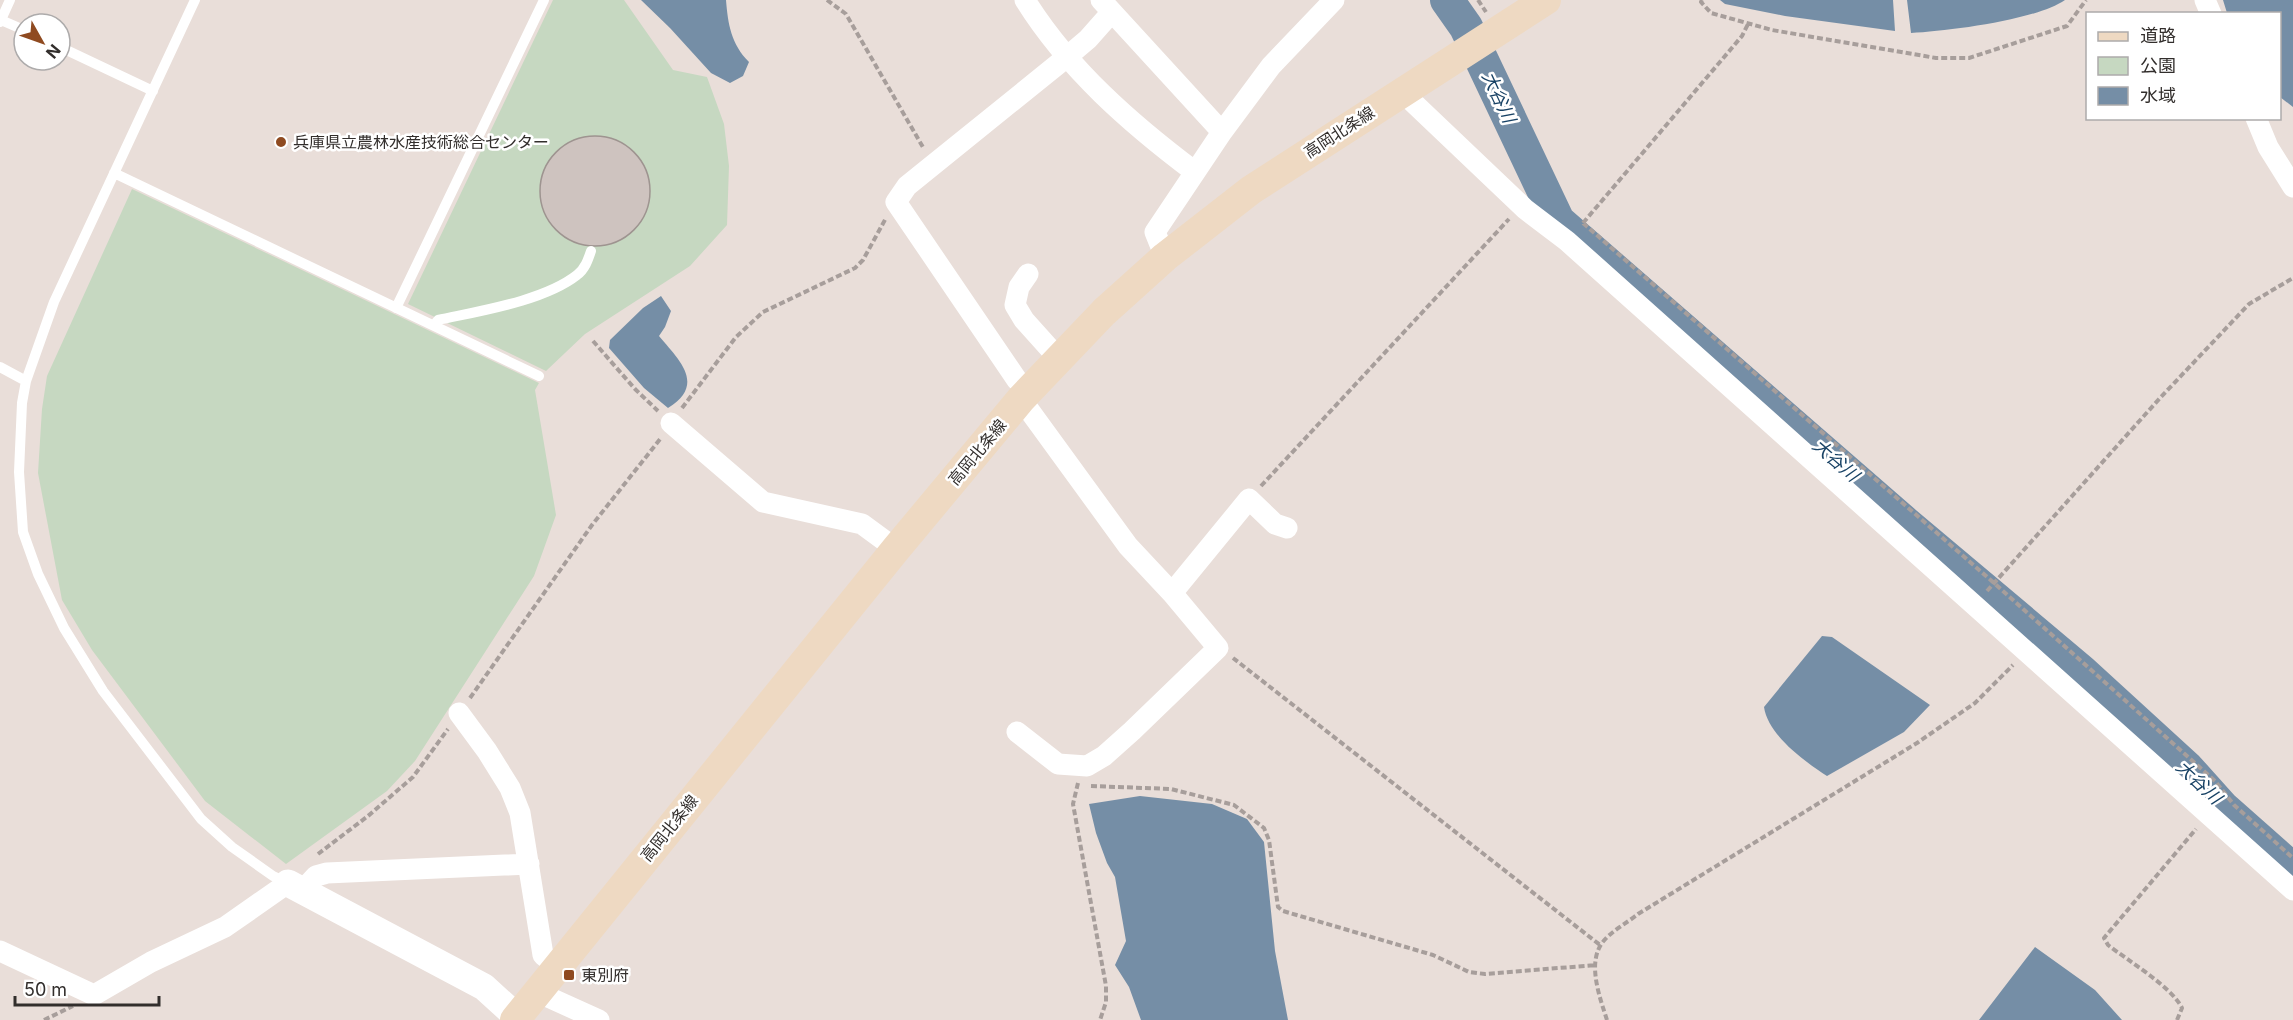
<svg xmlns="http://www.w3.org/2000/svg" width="2293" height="1020" font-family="Inter,'Noto Sans JP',sans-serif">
	<rect width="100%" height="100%" fill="#e9ded9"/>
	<path fill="#c6d8c1" d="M553,0H624L673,70L707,77L724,124L729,166L727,225L690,266L585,334L546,371L408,304Z
		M132,189L539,383L535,390L556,515L534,576L415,761L387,791L286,864L205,801L92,650L62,600L38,473L42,409L47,376Z"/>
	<path fill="#758ea6" d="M641,0H726C728,24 731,44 749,62L743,76L730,83L711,73L670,28Z
		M1720,0H1893L1895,31L1785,16L1725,4Z
		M1907,0H2065C2036,20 1949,31 1911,33Z
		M2223,0H2293V107L2280,97V14L2227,13Z
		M661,296L671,311L665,327L659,336C678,359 707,384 668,408L644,388L609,348L610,340L643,308Z
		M1822,636L1832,637L1930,705L1904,732L1827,776C1804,761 1768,735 1764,707Z
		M1140,796L1212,804L1247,819L1264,842L1275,951L1288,1020H1141L1129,987L1115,965L1126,941L1115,877L1107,863L1096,833L1089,804Z
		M2035,947L2095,990L2122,1020H1979Z"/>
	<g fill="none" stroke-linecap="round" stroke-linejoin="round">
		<path stroke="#758ea6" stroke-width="34" d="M1447,0L1466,27L1558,221L1905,523L2082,672L2187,768L2223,808L2293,870"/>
	</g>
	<path fill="#cec3bf" stroke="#9e9490" stroke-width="1.5" d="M540 191a55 55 0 1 1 110 0a55 55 0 1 1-110 0Z"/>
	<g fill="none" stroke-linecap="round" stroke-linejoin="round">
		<path stroke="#a79e9b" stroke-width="4" stroke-dasharray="6 3" stroke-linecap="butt" d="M827,0L846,14L924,149
			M1478,0L1486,12
			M1702,0L1701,2L1711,13L1772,30L1936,58H1969L2067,26L2086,0
			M1583,223L1994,583L2215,781L2234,805L2293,858
			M1583,223L1742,36L1748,24
			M593,341L635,389L658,411
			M682,408L736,337L763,312L855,268L863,260L886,218
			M1261,486L1509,219
			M1987,591L2160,398L2249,304L2293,278
			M1233,658L1600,945
			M470,698L592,525L661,438
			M1078,783L1073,804L1106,986V1002L1100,1020
			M1091,786L1171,789L1234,805L1264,828L1269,840L1278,907L1283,911L1433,955L1469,972L1485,974L1596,965
			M318,854L368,816L413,777L448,729
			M44,1020L73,1006
			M1607,1020C1600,998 1587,964 1602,943C1611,931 1627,923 1638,914L1917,743L1975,703L2013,665
			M2177,1020L2182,1008C2172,987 2127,960 2108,945L2104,938L2196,829"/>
		<path stroke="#fff" stroke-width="10" d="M195,0L54,302L26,381L22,403L19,472L23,532L38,574L64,628L103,691L201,819L232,847L273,876L288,883
			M1,20L24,30
			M0,22L10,0
			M60,47L153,91
			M114,173L539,376
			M396,308L544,0
			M434,325L438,320C479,311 544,301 577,275C585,269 588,260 591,251
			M0,367L26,381"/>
		<path stroke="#fff" stroke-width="21" d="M1025,0C1068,69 1131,124 1195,172
			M1101,0L1222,132
			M2205,0L2211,14
			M1401,91L1525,209L1567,241L2293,890
			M2256,118L2268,147L2293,187
			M1165,257L1155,232L1222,132L1271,66L1334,0
			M1028,274L1019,287L1015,305L1024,320L1059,359
			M1030,390L1017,380L896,202L907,186L1068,56L1088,39L1111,13
			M671,423L763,502L862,524L896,549
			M1172,593L1249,499L1275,524L1287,528
			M459,713L487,751L510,788L520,813L543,955L558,967
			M1017,732L1058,764L1087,766L1104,756L1132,731L1218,648L1172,593L1128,546L1021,399
			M303,890L316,876L327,873L529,864
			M0,951L94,995L151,962L225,927L288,883
			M537,992L599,1020"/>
		<path stroke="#fff" stroke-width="27" d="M288,883L484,987L517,1017"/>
		<path stroke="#eed9c2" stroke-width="30" d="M515,1020L896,549L1021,399L1104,312L1165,257L1251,190L1546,0"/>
	</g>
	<g fill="#8f4a20" stroke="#fff" stroke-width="2">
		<circle cx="281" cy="142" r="6"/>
		<rect x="563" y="969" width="12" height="12" rx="3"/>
	</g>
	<g text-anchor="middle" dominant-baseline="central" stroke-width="5" stroke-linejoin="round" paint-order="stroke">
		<g font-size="16" fill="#322e2c" stroke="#fff">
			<text transform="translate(1339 132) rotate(-33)">高岡北条線</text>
			<text transform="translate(977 452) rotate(-50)">高岡北条線</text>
			<text transform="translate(669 828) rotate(-51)">高岡北条線</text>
		</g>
		<g font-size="16" fill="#322e2c" stroke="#fff" text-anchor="start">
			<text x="293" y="142">兵庫県立農林水産技術総合センター</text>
			<text x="581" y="975">東別府</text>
		</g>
		<g font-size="18" font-style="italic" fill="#184265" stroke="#fff">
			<text transform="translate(1499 97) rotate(65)">大谷川</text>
			<text transform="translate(1836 460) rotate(41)">大谷川</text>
			<text transform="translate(2199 782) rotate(43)">大谷川</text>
		</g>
	</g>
	<rect x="2086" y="12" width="195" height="108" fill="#ffffff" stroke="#adabab" stroke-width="1.5"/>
	<rect x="2098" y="32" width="30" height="9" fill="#eed9c2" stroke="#adabab" stroke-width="1.5"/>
	<text x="2140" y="42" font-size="18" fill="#322e2c">道路</text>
	<rect x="2098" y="57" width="30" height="18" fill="#c6d8c1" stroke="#adabab" stroke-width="1.5"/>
	<text x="2140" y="72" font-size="18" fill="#322e2c">公園</text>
	<rect x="2098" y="87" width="30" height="18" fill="#758ea6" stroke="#adabab" stroke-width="1.5"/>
	<text x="2140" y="102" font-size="18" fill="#322e2c">水域</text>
	<g transform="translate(42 42) rotate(130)"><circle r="28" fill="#ffffff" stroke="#adabab" stroke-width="1.5"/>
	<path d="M0-4.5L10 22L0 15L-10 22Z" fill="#8f4a20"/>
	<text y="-9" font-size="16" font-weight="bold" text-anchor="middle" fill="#322e2c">N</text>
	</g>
	<path d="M15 996v9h144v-9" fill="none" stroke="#322e2c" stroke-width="3"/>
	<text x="24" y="996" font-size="18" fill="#322e2c" stroke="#ffffff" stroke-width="4.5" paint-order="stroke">50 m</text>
</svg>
